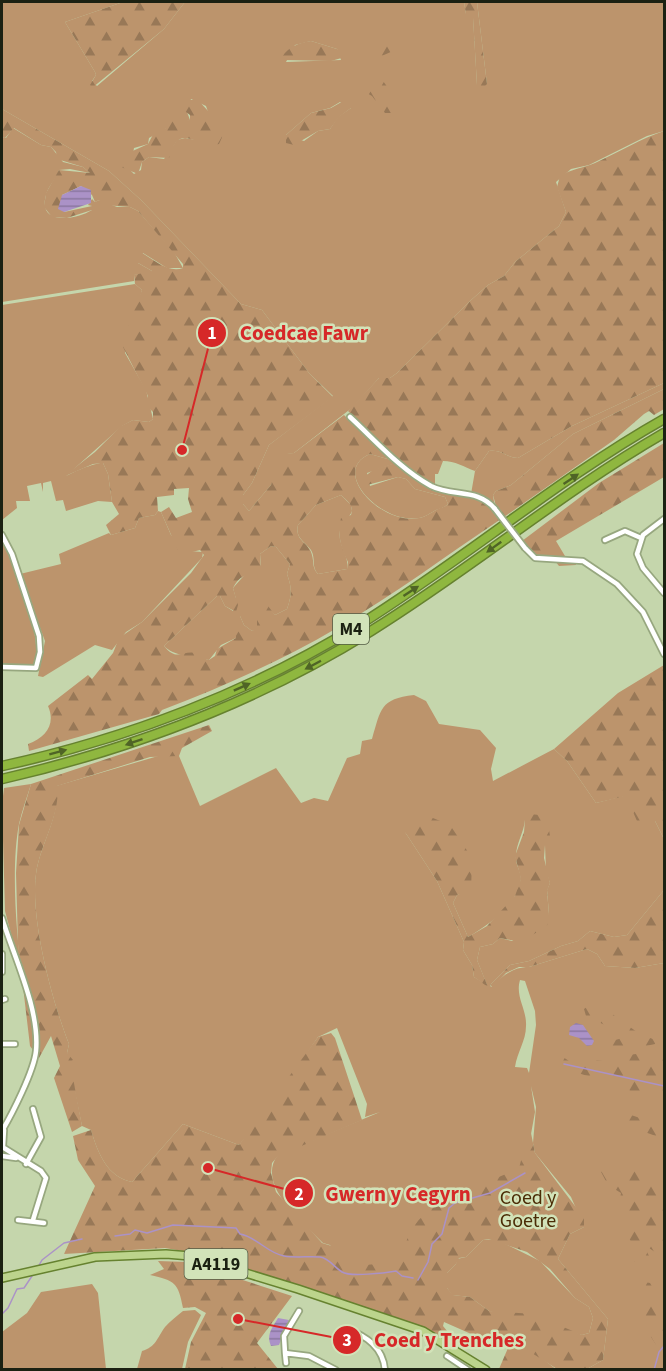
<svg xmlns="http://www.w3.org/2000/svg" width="666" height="1371" font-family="'Source Sans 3',sans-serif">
	<defs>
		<pattern id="forest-firs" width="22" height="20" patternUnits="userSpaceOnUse" patternTransform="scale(1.5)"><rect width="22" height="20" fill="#bc946c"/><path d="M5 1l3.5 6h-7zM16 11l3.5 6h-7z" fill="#987857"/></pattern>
		<pattern id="water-rules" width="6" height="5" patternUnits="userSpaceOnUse" patternTransform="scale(1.5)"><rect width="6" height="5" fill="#ab92c7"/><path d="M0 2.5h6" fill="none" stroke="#8a77a0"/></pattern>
	</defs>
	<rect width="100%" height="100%" fill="#c5d6ac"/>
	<path fill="#bc946c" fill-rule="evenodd" d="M2,2H123L65,22L95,72L96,75L92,81L97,86L164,29L185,2H464L466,14L473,17L477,85L487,84L477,2H664V131L647,136L589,165L571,169L556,182L566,212L559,226L515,262L504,276L488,285L470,301L397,373L390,378H379L353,407L294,453L287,454L271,485L249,511L243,504V495L252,483L269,445L333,396L309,373L262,310L241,304L141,200L109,171L2,109ZM311,41L337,49L341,60L286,62L295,45ZM191,99L206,106L219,144L185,138L177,140L164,159L149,157L142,162L141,170L134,174L130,170L134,148L148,144L149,138L165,129L190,120L187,112ZM340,102L351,108L338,117L330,129L318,131L304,141L286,135L311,113L330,108Z
		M13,128L41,145L51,147L63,162L83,167L90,173L70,169L59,170C56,180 48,186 46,195C37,226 76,220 92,210V206L88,205L92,199L95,202L99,200L117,207H130L138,211L174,252L183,268H167L143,253L138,263L152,271L151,273L134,275V281L2,302V137L6,138Z
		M135,284L142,290L125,353L146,390L153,419L149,422L133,420L122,426L66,476C73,472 96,462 103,463L108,474L112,502L98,501L66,511L63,500L56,501L51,481L43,483V492L41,483L27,486L30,501H16L17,508L2,520V305Z
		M664,383V389L573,434L511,485L496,491L493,495L495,509L471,494L475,471L489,451C502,449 507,458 518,458L572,426Z
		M370,454L391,460L393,464L367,473L370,486L398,477L406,479L415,489L445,497L448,504C444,508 441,508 436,510C430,513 426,517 419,518C382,525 329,471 370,454Z
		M341,495L351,505L352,511C350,517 343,521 341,527C335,542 350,555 347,569L318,574C311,567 316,558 311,550C304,541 295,538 298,525L316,505Z
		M158,511L161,512L171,535L189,551L203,552L202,558L142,622L126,632L112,650L95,645L43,677L38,676L45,641L20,574L61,564L59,554L109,533L111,535L135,528L139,518L155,515Z
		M2,541C14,564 45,640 34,664L2,665Z
		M271,546L276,547L290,564L287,574C292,588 292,594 287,609L275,615L272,612L259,622L257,629L252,631L244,625L240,616L236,638L221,645L209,660C194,657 173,656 164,646L217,596H220L225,606L233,611L236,599L233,588L248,571H254L261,565L260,554Z
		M414,695L426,701L439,724L480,730L496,748L491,769L493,781L554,749L567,761L596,803L627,795L655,821L664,839V890L627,935L614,937L590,931L578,941L561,946L529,961L510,965L490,985L491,987C503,976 512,967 529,967L587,949L597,954L605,966L635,968L664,963V1369H587L603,1360L608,1319L558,1259L570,1234L584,1227L571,1197L535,1153L533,1143L536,1107L531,1086L535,1112L525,1167L402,1268L350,1274L330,1245L323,1243C303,1223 255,1184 278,1155L380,1112L365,1117L367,1104L337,1028L318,1037L267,1112L239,1145L183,1124L132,1182C107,1177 98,1153 91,1130L82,1126L67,1053L69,1044C52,1001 30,919 36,874C40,844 61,815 56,786L165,754L179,756L200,806L276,768L301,803L314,798L328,801L347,758L360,754L362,741L372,739C381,709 380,699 414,695ZM525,820L545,845L546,871L550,883L547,890L549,914L512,941L500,938L493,944L480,947L477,960L487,985L474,977L472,965L463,950L464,942L437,881L405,832L462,893L457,895L453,903L468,937C487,926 519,904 521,879C521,872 515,864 516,856C516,844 524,832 525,820ZM520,980L525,981L535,1011L536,1025L529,1073L527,1068L515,1067C517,1052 526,1041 526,1026C527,1009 515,997 520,980Z
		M31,784C27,797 22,811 19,824C11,866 16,932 22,975L5,911L2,804L4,788Z
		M495,1239L540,1261L575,1298L589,1307L593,1318L589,1333L582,1335L489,1311L470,1297L452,1295L447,1288V1273L456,1264L457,1259L466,1257L483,1240Z
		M92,1284L98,1293L106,1369H2V1332L27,1313L41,1292Z
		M195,1310L201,1315L188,1342L182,1369H137L142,1351C156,1347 157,1338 165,1327C170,1321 177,1316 183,1311Z
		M521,1342L557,1370H504Z"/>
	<path fill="url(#forest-firs)" fill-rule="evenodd" d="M123,2H185L164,29L92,88L90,85L96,75L95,72L65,22Z
		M464,2H477L487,84L482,89L477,85L473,18L466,15Z
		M393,36L397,41L393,51L377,58L374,57L372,52L377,43Z
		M311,41L337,49L345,57L331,61L283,60L282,57C289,46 299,43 311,41Z
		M372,74C386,78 397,100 391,113H385L372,96L365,92L366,79Z
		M184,100H198L220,124L224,133L219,144C194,149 180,120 169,158L149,157L142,162L138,174L121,167L126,154L148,144L157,127L165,129L171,121L190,120V115L182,109L180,104Z
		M345,100L351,101V108L339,117L330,129L318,131L294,145L286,143V135L311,113L331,108Z
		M2,109L109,171L141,200L241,304L262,310L309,373L333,397L269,445L252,483L243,495V504L249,511L271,485L281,454L294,453L344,415L373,444L377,440L348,411L379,378H390L397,373L470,301L488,285L504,276L515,262L559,226L566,212L557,187L560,176C571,169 583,168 595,163C619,152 640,139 664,131V383L572,426L518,458C507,458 502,449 489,451L475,471C464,467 455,461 443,461L438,474H435V487L480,496L497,510L493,495L496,491L511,485L573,434L664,389V409L654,415L649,411L644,414L614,440L504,517L499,512L501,519C447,555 394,595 337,628C281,661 222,687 162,710L159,714L29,751L28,744C46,738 56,724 48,706L88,675L92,679L113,653L119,638L142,622L191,573L204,555L200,550L180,555L161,512L169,507L176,518L192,512L188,499L189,488L174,489V495L157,497L158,511L155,515L139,518L135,528L111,535L106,525L119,514L112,502L108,474L103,463L93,464L63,477L95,452L121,426L133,420L149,422L153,419V412L147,406L148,396L123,347L129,322L142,290L135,284L134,275L152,271L133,260L131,253L138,251C152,257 167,274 183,268V264L138,211L130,207L104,205L99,200L95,202L92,195L81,186L62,195L64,212L92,206V210L67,218L52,217L44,207L46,193L59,170L90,173L83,167L57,159L56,152L51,147L41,145L14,128L5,138L2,137ZM370,454L391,460L392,464L373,470L364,477L367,485L398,477L406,479L415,489L445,497L448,504C444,508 441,507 436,510C430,513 426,517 419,518C382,526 329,471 370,454ZM341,495C348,502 354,505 351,515L341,518C337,535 341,548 348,562L347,569L318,574C312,568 314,562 312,555C310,543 294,541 298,525L316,505ZM271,546L276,547L290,564L287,574C292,588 292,594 287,609L275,615L268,606H263L257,614V628L252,631L244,625L240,616H236V638L217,649L215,656L209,660C203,659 201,655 196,653C182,650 177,662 164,646L217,596H220L225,606L236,612L238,605L233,588C240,574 249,575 261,570L260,554Z
		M664,443V477L556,541L565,556L575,560L576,565L559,566L555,561L529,553L522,541L599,483Z
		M664,665V839L655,821H637L626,796L596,803L567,761L554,749L618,693Z
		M209,725L212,731L182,748L179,756L150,757L57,786C61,815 40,844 36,874C30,919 52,1001 69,1044L67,1053L73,1060L70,1062L82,1126L72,1132L54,1078L60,1066L51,1036L39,1058L30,1046L18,944L16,873L19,825L31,784Z
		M529,814L540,815L548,824L550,836L545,845L544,858L550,883L547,891L549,914L547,926L521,942L500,938L493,944L480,947L477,960L488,987L474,977L472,965L463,950L464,942L437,881L405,832L428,816L450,825L472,858L471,892L457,895L453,903L468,937L487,926L515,896L521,879L515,856L524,832L525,820Z
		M664,890V963L635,968L605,966L597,954L587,949L529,967H519L506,973L493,987L490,985L510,965L529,961L561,946L578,941L590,931L614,937L627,935Z
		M591,1004L604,1008L641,1035L656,1040L655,1044L646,1046L652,1049L664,1047V1091C647,1087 650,1092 638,1093C629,1093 621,1083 612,1081C592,1077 568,1073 552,1059L551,1056L557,1053L572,1063L582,1065L591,1060L615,1062L628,1055L644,1053C633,1045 619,1056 606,1050L607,1042L623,1038L611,1028L586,1016L584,1009Z
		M331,1033L335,1038L362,1120L278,1156L272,1163L271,1173L276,1192L322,1243L335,1247L338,1255L354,1266L399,1262C403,1252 406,1240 411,1231C430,1197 486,1185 519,1168L530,1128L535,1153L584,1218V1227L570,1234L558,1259L608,1319L603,1360L587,1369H557L524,1348L512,1369H499L508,1348L504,1339L478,1337L444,1322L443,1326L452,1337L450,1341L418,1325L183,1251L165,1248L64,1254L95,1186L78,1160L73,1136L91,1130C98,1153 107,1177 132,1182L183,1124L239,1145L318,1037ZM489,1239L527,1252L550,1269L575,1298L589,1307L593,1318L589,1333L582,1335L533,1314L489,1311L470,1297L453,1295L447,1288V1273L456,1264L459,1258L466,1257L483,1240Z
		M615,1106L625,1113L664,1126V1139L642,1131V1128L609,1115L608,1108Z
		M600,1170L623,1174L635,1170L652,1185L664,1189V1258L649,1248H645L649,1256L648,1260L642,1264L633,1261L629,1257L636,1249L628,1237L629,1214L620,1199L621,1193L608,1185Z
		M158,1261L187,1262L292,1296L257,1343L278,1369H185L191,1342L206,1313L195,1307L183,1308C178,1282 175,1281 150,1275L164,1269Z
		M645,1282L650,1283L657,1295L655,1312L664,1315V1341L657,1346L637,1316L639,1306L644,1302L640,1289Z"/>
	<path fill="url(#water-rules)" d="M81,186L91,190V203L64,212L58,209L62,195Z
		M576,1023L583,1025L594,1041L592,1045L587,1046L579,1038L569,1035L570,1027Z
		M278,1318L289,1320L279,1345L271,1346C266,1335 272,1328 278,1318Z"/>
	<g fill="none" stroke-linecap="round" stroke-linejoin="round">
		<path stroke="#ab92c7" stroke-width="1.5" d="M564,1064L664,1086
			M115,1236L130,1234L135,1230L147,1233L173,1225L236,1228L240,1234C257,1237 267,1253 284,1256C296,1258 308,1256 320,1257C329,1258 335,1268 342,1272C350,1277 385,1273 396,1271L402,1276L413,1278
			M38,1267L42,1260L64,1243L82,1239
			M418,1280L428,1262L432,1244L442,1234L449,1208L455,1203L490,1193L525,1173
			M2,1314L8,1308L17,1289L24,1288L34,1273
			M654,1370L659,1352L664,1346"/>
		<defs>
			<path id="minor" d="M350,417C376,441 400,469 431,486C453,497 478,488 495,509
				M664,519L643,535L637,554L643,568L664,593
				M2,535L12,554L39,636L40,652L36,668L2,667
				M605,540L625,531L641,538
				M525,548L535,558L583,561L617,584L643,612L664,654
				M2,918C14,957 40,1010 36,1051C34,1071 12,1114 2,1131
				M2,954V972
				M2,1000L5,999
				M2,1044H15
				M3,1146L4,1130
				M4,1148L41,1171L46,1178L33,1220
				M2,1156L16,1158
				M26,1164L41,1137L33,1109
				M18,1220L44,1223
				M299,1311L284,1336L285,1353L309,1356L336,1370
				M347,1329C366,1336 383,1347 385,1370
				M285,1353L286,1363
				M447,1356L468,1370"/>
			<path id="primary" d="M2,1278L95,1257L166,1254L190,1256L298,1289L423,1331L486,1370"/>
			<path id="motorway" d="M2,766C126,739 251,692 359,625C463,560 558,479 664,419
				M2,779C132,749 257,702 371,631C471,569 562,492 664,433"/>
		</defs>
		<use href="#minor" stroke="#97a77f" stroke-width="8"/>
		<use href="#primary" stroke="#66822f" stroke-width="10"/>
		<use href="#motorway" stroke="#66822f" stroke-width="11"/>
		<use href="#minor" stroke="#fff" stroke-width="4.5"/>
		<use href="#primary" stroke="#bcd48c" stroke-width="7"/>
		<use href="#motorway" stroke="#8fb73f" stroke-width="8"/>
		<defs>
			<path id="minor-bridge" d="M495,509L525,548"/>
		</defs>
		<use href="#minor-bridge" stroke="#97a77f" stroke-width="8" stroke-linecap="butt"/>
		<use href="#minor-bridge" stroke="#fff" stroke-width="4.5"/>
	</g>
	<defs><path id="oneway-solid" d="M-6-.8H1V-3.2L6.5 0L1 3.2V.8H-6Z" transform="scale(1.5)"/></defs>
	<g fill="#4f6426">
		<use href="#oneway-solid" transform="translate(571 479) rotate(-34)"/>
		<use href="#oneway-solid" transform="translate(494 547) rotate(144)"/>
		<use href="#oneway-solid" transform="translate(411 591) rotate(-33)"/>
		<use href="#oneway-solid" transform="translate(313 665) rotate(152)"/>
		<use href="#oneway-solid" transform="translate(242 687) rotate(-24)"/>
		<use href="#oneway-solid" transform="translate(134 742) rotate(161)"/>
		<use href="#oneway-solid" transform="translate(58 752) rotate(-15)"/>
	</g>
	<g text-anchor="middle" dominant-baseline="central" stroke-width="5" stroke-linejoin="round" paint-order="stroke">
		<g fill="#d2e3b9" stroke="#525b44" stroke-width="1.5">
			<rect x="333" y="614" width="36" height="30" rx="4.5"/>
			<rect x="184.5" y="1249" width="63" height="30" rx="4.5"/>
		</g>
		<g font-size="18" font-weight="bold" fill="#1b2112">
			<text x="351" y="629">M4</text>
			<text x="216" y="1264">A4119</text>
		</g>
		<g font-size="20" fill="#4b2c06" stroke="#d2e3b9">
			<text x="528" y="1198">Coed y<tspan x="528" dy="23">Goetre</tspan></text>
		</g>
	</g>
	<path fill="none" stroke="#d62828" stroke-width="2" d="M182 450L212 333M208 1168L299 1193M238 1319L347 1340"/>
	<g fill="#d62828" stroke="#d2e3b9" stroke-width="2">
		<circle cx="182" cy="450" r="6"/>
		<circle cx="208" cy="1168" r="6"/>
		<circle cx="238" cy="1319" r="6"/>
		<circle cx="212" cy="333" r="15"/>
		<circle cx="299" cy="1193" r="15"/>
		<circle cx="347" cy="1340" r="15"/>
	</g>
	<g font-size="18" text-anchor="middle" font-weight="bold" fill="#fff">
		<text x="212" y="339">1</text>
		<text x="299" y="1200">2</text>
		<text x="347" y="1346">3</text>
	</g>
	<g font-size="21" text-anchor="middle" font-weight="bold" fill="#d62828" stroke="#d2e3b9" stroke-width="5" stroke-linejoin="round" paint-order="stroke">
		<text x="304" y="340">Coedcae Fawr</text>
		<text x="398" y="1201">Gwern y Cegyrn</text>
		<text x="449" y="1347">Coed y Trenches</text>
	</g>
	<rect width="666" height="1371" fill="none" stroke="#1b2112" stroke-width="6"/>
</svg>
